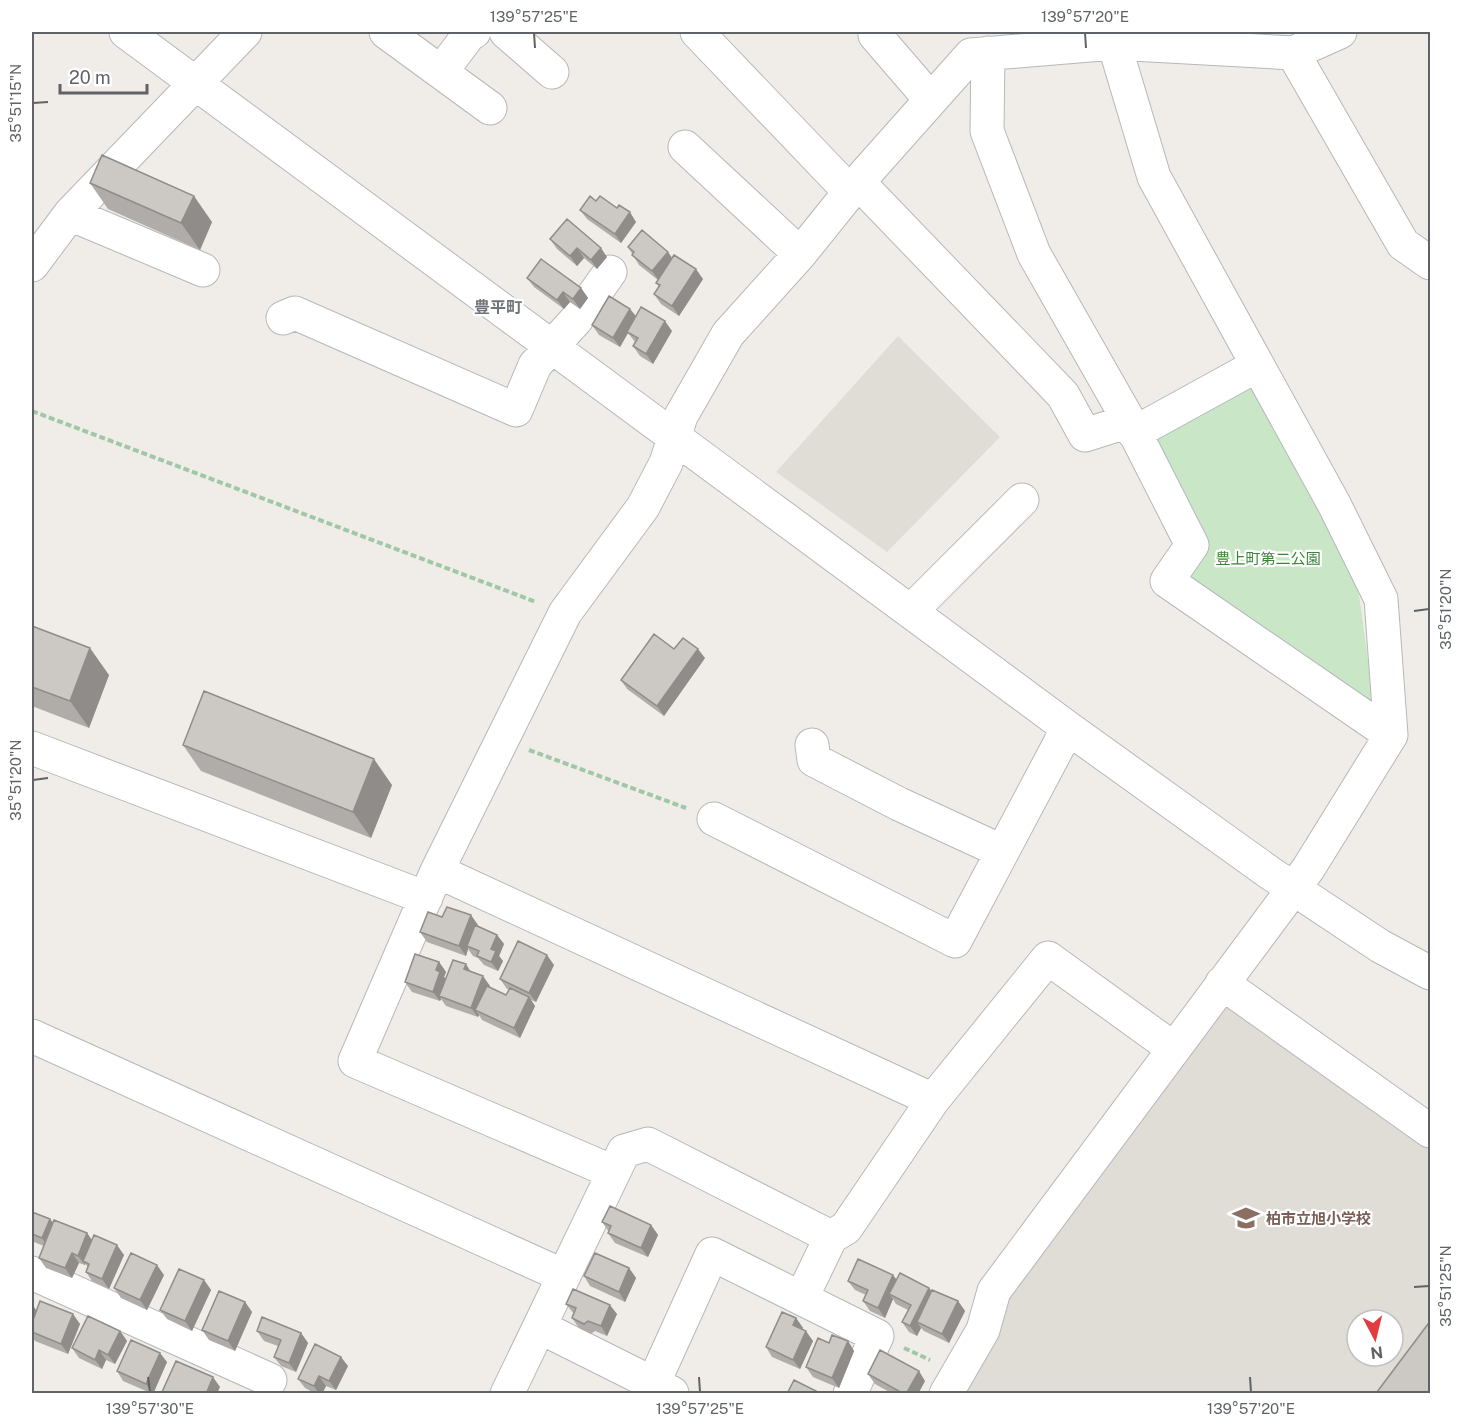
<svg xmlns="http://www.w3.org/2000/svg" width="1462" height="1425" font-family="'Public Sans','Noto Sans JP',sans-serif">
	<rect width="100%" height="100%" fill="#f0ede8"/>
	<path fill="#e0dcd6" fill-rule="evenodd" d="M898,336L1000,437L887,552L776,472Z
		M1233,1002L1430,1143V1393L961,1394L1007,1294L1217,1004ZM1357,1320H1393V1356H1357Z"/>
	<path fill="#c9e6c6" d="M1242,385L1255,389L1358,588L1375,710L1188,583L1151,442Z"/>
	<g fill="none" stroke-linecap="round" stroke-linejoin="round">
		<defs>
			<path id="minor" d="M126,32L1068,728L1270,873L1380,946L1430,973
				M386,32L490,108
				M506,32L552,72
				M697,32L850,192
				M880,32L875,35L931,100
				M988,53L987,131L1034,254L1129,421L1192,545L1167,581L1391,735
				M1293,53L1403,244L1430,263
				M441,72L471,32H474
				M685,147L800,254
				M858,182L1063,395L1085,435L1129,421
				M70,214L203,270
				M32,265L70,214L245,32
				M283,318L295,313L516,410L535,365L576,320L610,272
				M1134,433L1256,366
				M911,611L1022,500
				M812,745L814,760L899,804L1001,851
				M32,748L426,898
				M714,819L955,941L1068,728
				M437,871L933,1100
				M1222,983L1430,1131
				M32,1036L564,1276
				M613,1172L355,1061L437,871L565,613L643,507L666,463L681,416L728,334L800,254L858,182L971,55L1114,43L1293,53L1340,32
				M32,1273L270,1380
				M802,1297L831,1237
				M540,1327L672,1393
				M653,1384L712,1254L877,1336L850,1394
				M507,1394L624,1151L648,1144L831,1237L846,1228L933,1100L1048,958L1174,1049
				M946,1394L983,1330L994,1291L1308,869L1391,735L1381,599L1334,504L1154,177L1114,43L1113,32"/>
		</defs>
		<use href="#minor" stroke="#b5b8bb" stroke-width="35"/>
		<path stroke="#a0c7a7" stroke-width="4" stroke-dasharray="6 3" stroke-linecap="butt" d="M32,411L536,602
			M529,750L686,808
			M904,1348L930,1360"/>
		<use href="#minor" stroke="#fff" stroke-width="33"/>
	</g>
	<path fill="#afaca9" d="M90,183L212,222L200,250L108,209Z
		M596,201L617,208L636,222L621,243L587,219L580,210Z
		M550,239L607,257L597,269L584,258L577,266L557,249Z
		M628,247L672,258L703,279L679,316L661,304L654,294L659,287L656,283L658,280L639,265Z
		M527,278L581,288L588,298L580,309L570,302L564,309L534,287Z
		M630,309L636,316L672,331L653,364L640,356L633,346L635,342L628,333L620,347L599,335L592,325Z
		M32,626L109,675L89,728L32,706Z
		M674,649L705,658L664,716L627,689L621,680Z
		M183,745L392,785L371,838L201,771Z
		M442,917L478,925L477,926L497,935L504,944L499,956L503,961L498,971L484,965L478,958L473,956L468,949L466,956L427,942L420,932Z
		M439,962L446,972L444,977L446,979L471,971L490,986L489,987L506,995L509,990L507,989L500,979L554,965L536,1002L531,1000L535,1006L520,1038L482,1020L479,1015L478,1017L446,1006L441,999L440,1001L412,992L405,982Z
		M32,1212L50,1219L53,1223L87,1233L92,1241L124,1255L109,1289L92,1281L86,1272L88,1267L85,1264V1265L79,1263L72,1278L46,1268L39,1258L44,1246L34,1242L32,1249Z
		M602,1222L651,1225L658,1235L648,1257L615,1243L608,1233L609,1232Z
		M629,1268L636,1278L625,1302L590,1286L584,1276Z
		M164,1275L147,1310L121,1298L114,1288Z
		M893,1275L897,1280L929,1288L932,1291L958,1301L965,1311L949,1343L924,1331L921,1328L917,1336L909,1332L902,1322L908,1310L896,1304L893,1299L885,1318L870,1311L863,1301L866,1295L855,1290L848,1281Z
		M204,1280L211,1290L192,1331L167,1319L160,1310Z
		M245,1302L252,1312L235,1351L209,1340L202,1330Z
		M32,1304L36,1311L80,1324L68,1354L35,1341L32,1335Z
		M566,1304L617,1314L607,1336L595,1331L591,1334L579,1328L572,1318L574,1314Z
		M796,1318L803,1328L802,1329L813,1341L800,1369L772,1357L766,1347Z
		M120,1331L127,1341L115,1364L106,1360L102,1369L79,1358L72,1348Z
		M257,1331L301,1333L308,1343L296,1372L281,1366L274,1357L278,1346L264,1341Z
		M848,1341L854,1351L839,1388L813,1377L806,1367L829,1343Z
		M167,1362L153,1394L123,1381L117,1371Z
		M348,1366L336,1390L326,1386L322,1394H316L305,1388L298,1379Z
		M868,1374L925,1381L918,1394H893L875,1384Z"/>
	<path fill="#8f8c89" d="M194,196L212,222L200,250L181,223Z
		M630,212L636,222L621,243L615,234Z
		M577,248L584,258L577,266L570,256Z
		M601,248L607,257L597,269L591,260Z
		M668,252L675,262L659,281L652,271Z
		M696,269L703,279L679,316L672,306Z
		M581,288L588,298L580,309L573,299Z
		M563,292L570,302L564,309L557,300Z
		M630,309L637,318L627,332L628,333L620,347L613,338Z
		M665,321L672,331L653,364L646,354Z
		M90,648L109,675L89,728L70,701Z
		M698,649L705,658L664,716L657,706Z
		M374,759L392,785L371,838L353,812Z
		M471,915L478,925L469,947L467,946L468,949L466,956L459,946Z
		M497,935L504,944L499,956L503,961L498,971L491,962V949Z
		M547,955L554,965L536,1002L529,993Z
		M439,962L446,972L444,977L447,981L439,996L441,999L440,1001L433,992L436,970Z
		M466,964L472,974L464,969Z
		M483,976L490,986L480,1012L475,1010L479,1015L478,1017L471,1008Z
		M529,997L535,1006L520,1038L514,1028Z
		M50,1219L57,1228L49,1248L42,1238Z
		M651,1225L658,1235L648,1257L641,1248Z
		M87,1233L94,1243L83,1261L85,1264V1265L78,1256Z
		M32,1238L34,1242L32,1249Z
		M117,1245L124,1255L109,1289L102,1279Z
		M72,1253L79,1263L72,1278L65,1268Z
		M157,1265L164,1275L147,1310L140,1300Z
		M629,1268L636,1278L625,1302L619,1292Z
		M893,1275L900,1285L889,1294L893,1299L885,1318L878,1308Z
		M204,1280L211,1290L192,1331L185,1321Z
		M929,1288L936,1298L917,1322L921,1328L917,1336L910,1326Z
		M958,1301L965,1311L949,1343L942,1334Z
		M245,1302L252,1312L235,1351L228,1341Z
		M32,1304L38,1313L32,1326Z
		M610,1305L617,1314L607,1336L601,1326Z
		M73,1314L80,1324L68,1354L61,1344Z
		M796,1318L803,1328L800,1335L793,1325Z
		M120,1331L127,1341L115,1364L108,1355Z
		M806,1331L813,1341L800,1369L793,1360Z
		M301,1333L308,1343L296,1372L289,1363Z
		M848,1341L854,1351L839,1388L832,1378Z
		M99,1350L106,1360L102,1369L95,1360Z
		M160,1353L167,1362L153,1394L146,1384Z
		M341,1357L348,1366L336,1390L329,1381Z
		M919,1371L925,1381L918,1394H906Z
		M319,1376L326,1386L322,1394H319L314,1386Z
		M213,1377L220,1387L217,1394H206Z"/>
	<path fill="#ccc8c4" stroke="#8f8c89" stroke-width="1.5" d="M102,155L194,196L181,223L90,183Z
		M590,196L596,201L600,196L617,208L619,205L630,212L615,234L580,210Z
		M567,219L601,248L591,260L577,248L570,256L550,239Z
		M642,230L668,252L652,271L632,255L634,252L628,247Z
		M674,255L696,269L672,306L654,294L660,285L656,283Z
		M541,259L581,288L573,299L563,292L557,300L527,278Z
		M609,296L630,309L613,338L592,325Z
		M641,307L665,321L646,354L633,346L638,338L627,332Z
		M32,626L90,648L70,701L32,687Z
		M654,634L674,649L683,638L698,649L657,706L621,680Z
		M204,691L374,759L353,812L183,745Z
		M447,907L471,915L459,946L420,932L428,912L442,917Z
		M475,925L497,935L491,949L496,951L491,962L477,956L479,951L467,946Z
		M518,941L547,955L529,993L500,979Z
		M415,954L439,962L436,970L440,972L433,992L405,982Z
		M453,960L466,964L464,969L483,976L471,1008L439,996Z
		M487,986L506,995L510,988L529,997L514,1028L475,1010Z
		M610,1206L651,1225L641,1248L608,1233L611,1226L602,1222Z
		M32,1212L50,1219L42,1238L32,1234Z
		M54,1220L87,1233L78,1256L72,1253L65,1268L39,1258Z
		M94,1235L117,1245L102,1279L86,1272L89,1264L83,1261Z
		M131,1253L157,1265L140,1300L114,1288Z
		M595,1253L629,1268L619,1292L584,1276Z
		M858,1259L893,1275L878,1308L863,1301L868,1290L848,1281Z
		M179,1269L204,1280L185,1321L160,1310Z
		M900,1273L929,1288L910,1326L902,1322L911,1305L889,1294Z
		M573,1289L610,1305L601,1326L588,1321L584,1324L572,1318L576,1308L566,1304Z
		M932,1290L958,1301L942,1334L917,1322Z
		M219,1291L245,1302L228,1341L202,1330Z
		M40,1301L73,1314L61,1344L32,1332V1323Z
		M782,1312L796,1318L793,1325L806,1331L793,1360L766,1347Z
		M88,1316L120,1331L108,1355L99,1350L95,1360L72,1348Z
		M262,1317L301,1333L289,1363L274,1357L281,1340L257,1331Z
		M1431,1320V1394H1379L1377,1392Z
		M832,1335L848,1341L832,1378L806,1367L818,1338L829,1343Z
		M131,1340L160,1353L146,1384L117,1371Z
		M315,1344L341,1357L329,1381L319,1376L314,1386L298,1379Z
		M880,1350L919,1371L906,1394H904L868,1374Z
		M176,1361L213,1377L206,1394H165L162,1392Z
		M794,1380L818,1392L817,1394H787Z"/>
	<path fill="none" stroke="#5f6367" stroke-width="2" d="M534,33L535,48M1085,33L1086,48M33,103L48,102M1414,611L1429,609M33,780L48,778M1414,1287L1429,1286M148,1377L150,1392M699,1377L700,1392M1250,1377L1251,1392"/>
	<defs>
		<symbol id="school-bare" viewBox="-9 -9 18 18"><path d="M0-5L7-2L0 1L-7-2ZM-4 1L0 2.5L4 1V4Q0 6-4 4Z" fill="#8d6e63" stroke="#fff" stroke-width="2.5" paint-order="stroke"/></symbol>
	</defs>
	<g fill-rule="evenodd">
		<use href="#school-bare" x="1227" y="1199" width="38" height="38"/>
	</g>
	<g text-anchor="middle" dominant-baseline="central" stroke-width="4.5" stroke-linejoin="round" paint-order="stroke">
		<g font-size="15" fill="#3e833a" stroke="#fff">
			<text x="1268" y="558">豊上町第二公園</text>
		</g>
		<g font-size="15" font-weight="bold" fill="#785e54" stroke="#fff" text-anchor="start">
			<text x="1266" y="1218">柏市立旭小学校</text>
		</g>
		<g font-size="16" font-weight="bold" fill="#707579" stroke="#fff">
			<text x="498" y="307">豊平町</text>
		</g>
	</g>
	<rect width="1462" height="1425" fill="none" stroke="#ffffff" stroke-width="66"/>
	<g transform="translate(1375 1338) rotate(173)"><circle r="28" fill="#ffffff" stroke="#bfc1c2" stroke-width="1.5"/>
	<path d="M0-4.5L10 22L0 15L-10 22Z" fill="#e23c41"/>
	<text y="-9" font-size="16" font-weight="bold" text-anchor="middle" fill="#5f6367">N</text>
	</g>
	<path d="M60 84v9h87v-9" fill="none" stroke="#5f6367" stroke-width="3"/>
	<text x="69" y="84" font-size="18" fill="#5f6367" stroke="#ffffff" stroke-width="4.5" paint-order="stroke">20 m</text>
	<rect x="33" y="33" width="1396" height="1359" fill="none" stroke="#5f6367" stroke-width="2"/>
	<g font-size="15" text-anchor="middle" fill="#5f6367">
		<text x="534" y="22">139°57'25"E</text>
		<text x="1085" y="22">139°57'20"E</text>
		<text transform="translate(16 103) rotate(-90)" y="5">35°51'15"N</text>
		<text transform="translate(1446 609) rotate(-90)" y="5">35°51'20"N</text>
		<text transform="translate(16 780) rotate(-90)" y="5">35°51'20"N</text>
		<text transform="translate(1446 1286) rotate(-90)" y="5">35°51'25"N</text>
		<text x="150" y="1414">139°57'30"E</text>
		<text x="700" y="1414">139°57'25"E</text>
		<text x="1251" y="1414">139°57'20"E</text>
	</g>
</svg>
